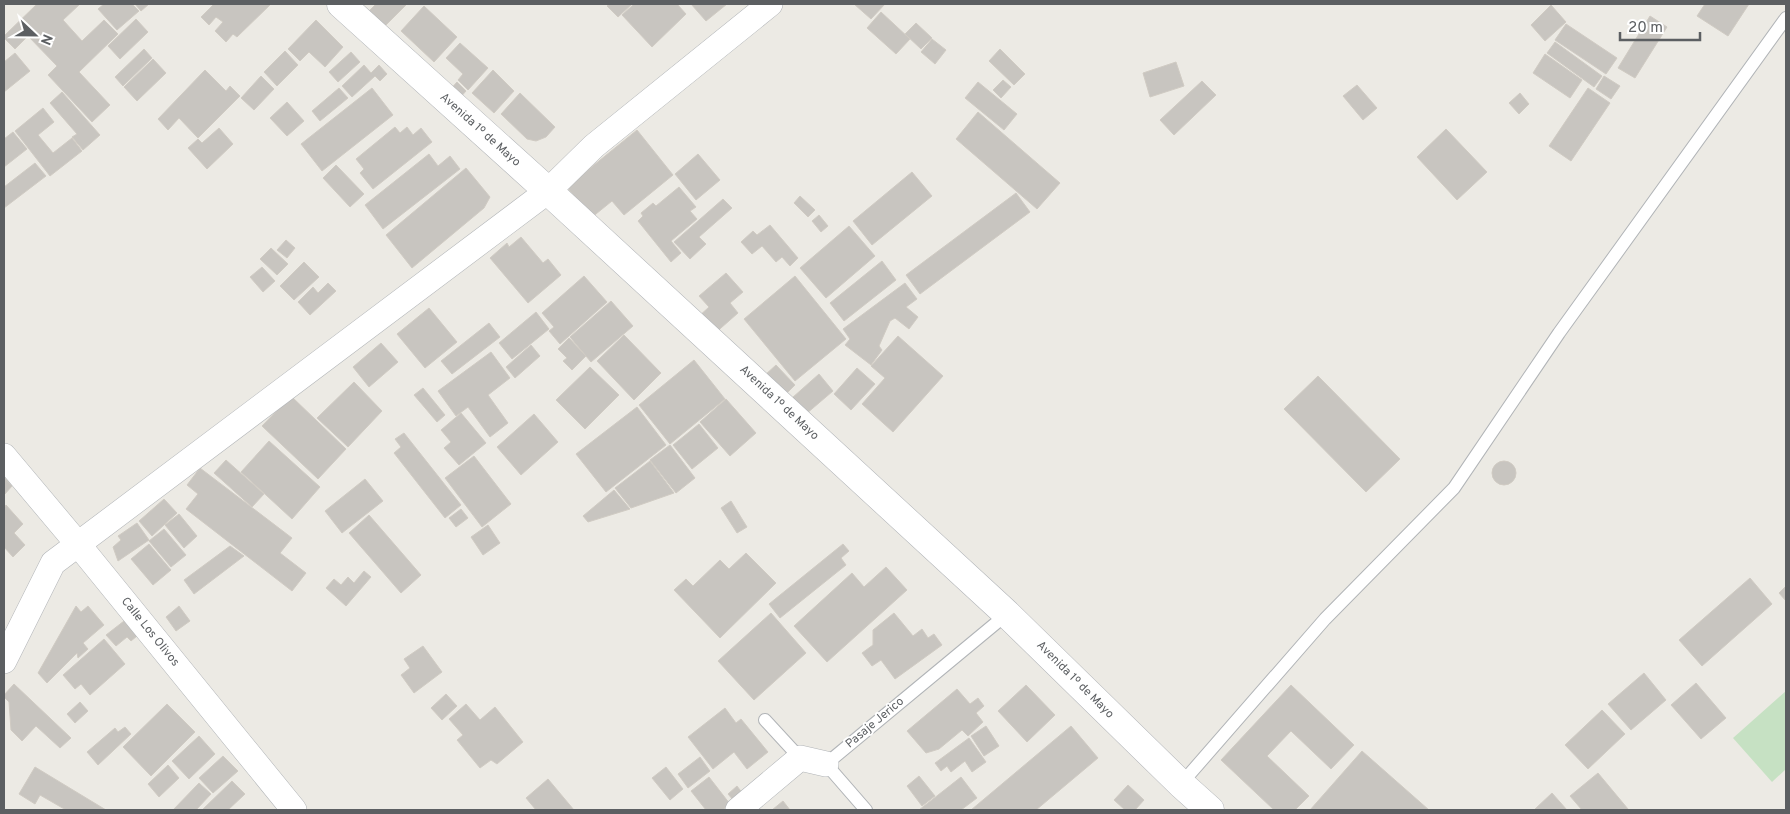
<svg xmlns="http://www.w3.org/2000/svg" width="1790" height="814" font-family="Overpass,sans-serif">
	<rect width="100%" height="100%" fill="#eceae4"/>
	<path fill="#c6e1c3" d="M1786,691V769L1772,782L1733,738Z"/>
	<path fill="#c8c5c0" stroke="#d0cbc3" d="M37,4H80L63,20L82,41L104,20L118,34L79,72L110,105L92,122L48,75L57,66L28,36L15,49L4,38V36Z
		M104,4H132L139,11L117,30L98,9Z
		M135,4H149L141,11Z
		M214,4H271L237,37L233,34L226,42L215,31L223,22L216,17L209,25L201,17Z
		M376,4H407L381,30L365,15Z
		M610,4H632L618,17L607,6Z
		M634,4H677L686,14L652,47L622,15Z
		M691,4H727L706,21Z
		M854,4H885L871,19Z
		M1705,4H1749L1728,36L1697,16Z
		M1551,5L1566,22L1545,41L1531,25Z
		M424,6L457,37L434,62L401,31Z
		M881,12L910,39L896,54L867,28Z
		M1650,16L1667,27L1635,78L1618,68Z
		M136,19L148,32L120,59L108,46Z
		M316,20L343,47L325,67L309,52L300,61L288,49Z
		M916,23L932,38L921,49L905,34Z
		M1566,24L1617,58L1606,74L1555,40Z
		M932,39L946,50L935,64L921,52Z
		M1555,42L1602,76L1594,87L1547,53Z
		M460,43L488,68L468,90L458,80L463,74L446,58Z
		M144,49L152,58L123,86L115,77Z
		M1000,49L1025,74L1014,85L989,61Z
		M285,51L298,65L277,86L264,72Z
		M351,52L360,62L338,82L329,72Z
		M15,53L30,71L4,92V62Z
		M1545,54L1582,80L1570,98L1533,73Z
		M153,59L166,73L137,101L124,87Z
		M1176,62L1184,86L1150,97L1143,73Z
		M364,65L371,73L379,65L387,74L380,81L375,76L352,97L342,86Z
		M205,70L226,91L230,86L240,96L198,138L179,118L168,130L158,119Z
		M493,70L514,91L494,113L472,93Z
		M261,76L274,89L254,110L241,98Z
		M1604,76L1620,86L1611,99L1596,89Z
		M1003,80L1011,87L1001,98L993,90Z
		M1202,81L1216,95L1174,135L1160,120Z
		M457,82L466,91L458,100L448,92Z
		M978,82L1017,114L1004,130L965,98Z
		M1357,85L1377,108L1363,120L1343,96Z
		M339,88L348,98L320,121L312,111Z
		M372,88L393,115L322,171L301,144Z
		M1588,88L1610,103L1571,161L1549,146Z
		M62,92L100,135L83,150L72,137L77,134L50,103Z
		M520,93L555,127L546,137L536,141L527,139L501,114Z
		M1520,93L1529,104L1519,114L1509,103Z
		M287,102L304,121L287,136L270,118Z
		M43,108L54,122L38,135L53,153L72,138L82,151L50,176L15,131Z
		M978,112L1060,183L1037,209L956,139Z
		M395,127L400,133L407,127L413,135L421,128L432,142L373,189L360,173L364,169L356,159Z
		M219,128L233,144L207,169L188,148L198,139L202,143Z
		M1446,129L1487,172L1457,200L1417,157Z
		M637,130L673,175L624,215L612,201L591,218L567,187Z
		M13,132L27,149L4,167V139Z
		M429,154L438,166L450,156L460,169L383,229L365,205Z
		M698,154L720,180L696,200L675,174Z
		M35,163L46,176L4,208V187Z
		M336,165L364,194L350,207L323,178Z
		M466,168L490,197L484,208L412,268L386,235Z
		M912,172L932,196L872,245L853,221Z
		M679,187L696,207L690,211L697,219L671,241L681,253L671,262L638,221L643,216L641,213L653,203L656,206Z
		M1016,193L1030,212L920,294L906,275Z
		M800,196L815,210L808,217L794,203Z
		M723,199L732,208L699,237L706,244L690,259L674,242Z
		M819,215L828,226L821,232L812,221Z
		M770,225L798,258L790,266L782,257L776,262L762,246L752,254L741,242L753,231L757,235Z
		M849,226L875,256L826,298L800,268Z
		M521,237L543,263L548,259L561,275L528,303L490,258L507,243L509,247Z
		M286,240L295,248L287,258L277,250Z
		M271,248L288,264L277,275L260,259Z
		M882,261L896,280L844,321L830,303Z
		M304,262L319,277L294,300L280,286Z
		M262,267L275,281L263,292L250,277Z
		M726,273L743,292L730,303L738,313L713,335L697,318L709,307L699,296Z
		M584,276L607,302L560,344L549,331L554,327L542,313Z
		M795,276L846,339L795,381L744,319Z
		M328,283L336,291L310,315L298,302L313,287L318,293Z
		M905,283L917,299L906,307L918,317L909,329L895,318L890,321L879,346L882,350L871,365L845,345L850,339L843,329Z
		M611,301L633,326L591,362L570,337Z
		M429,308L457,342L425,368L397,334Z
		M536,312L549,329L512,359L499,343Z
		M489,323L500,337L452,374L441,361Z
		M624,335L661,373L634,400L597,361Z
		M898,336L943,376L893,432L862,404L885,378L871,366Z
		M569,338L586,356L572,370L563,361L567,358L558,349Z
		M381,343L398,362L369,387L353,367Z
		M531,345L540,356L515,378L506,367Z
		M491,352L510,378L488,395L508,423L490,437L468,407L456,416L438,391Z
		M694,360L725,399L670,444L639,405Z
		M776,365L795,385L785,395L765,375Z
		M590,367L619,395L585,429L556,400Z
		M857,368L875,384L851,410L834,394Z
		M819,374L833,391L806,414L792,398Z
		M1318,376L1400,459L1366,492L1284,409Z
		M354,382L382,411L348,447L317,418Z
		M423,388L445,415L437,422L414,395Z
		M291,396L346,449L318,479L262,426Z
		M726,399L756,433L730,456L700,422Z
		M637,407L666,445L606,492L576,454Z
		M461,413L486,443L459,465L444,448L451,442L441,430Z
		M534,414L558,442L521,475L497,447Z
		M699,424L718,448L692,469L673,445Z
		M404,433L461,505L445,518L394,453L401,447L395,439Z
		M269,441L320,487L292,519L241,472Z
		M670,445L695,478L676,493L650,460Z
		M474,456L511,504L482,527L445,478Z
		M226,460L264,494L252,507L214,473Z
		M1492 473a12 12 0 1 1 24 0a12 12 0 1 1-24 0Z
		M650,461L674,493L631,508L615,488Z
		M200,468L292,538L280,553L306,573L292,591L186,509L198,494L187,485Z
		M4,477L12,486L4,495Z
		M365,479L383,501L342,533L325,511Z
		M614,490L630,509L588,522L583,516Z
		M164,499L177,513L152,536L139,521Z
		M731,501L747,527L737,533L721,508Z
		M6,505L23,524L14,533L25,545L13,557L4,547V508Z
		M461,509L468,518L456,527L449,518Z
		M179,514L197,536L184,548L165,525Z
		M369,515L421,575L401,593L349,533Z
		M137,523L149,540L118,561L113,547L121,540L118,536Z
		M488,525L500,543L483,555L471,537Z
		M164,529L186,555L171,567L149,541Z
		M149,544L171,570L153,585L131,559Z
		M843,544L849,551L841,558L846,565L780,618L769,604Z
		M230,546L244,556L194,594L184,580Z
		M746,553L776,583L720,638L674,590L686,579L693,586L720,560L729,569Z
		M886,567L907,590L827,662L794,626L852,573L864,587Z
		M364,571L371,577L346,606L326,588L334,579L341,585L348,577L354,583Z
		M1750,578L1772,604L1702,666L1679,640Z
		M1786,586V601L1779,593Z
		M76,606L81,612L88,606L104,625L83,643L88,649L78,658L77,653L47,683L38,673Z
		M179,606L190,621L176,631L166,617Z
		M771,613L806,653L754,700L718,661Z
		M894,613L913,636L922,629L928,638L934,634L942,645L895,679L881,660L872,666L862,653L873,645V630Z
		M124,621L137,636L131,641L127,637L116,646L106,635Z
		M104,639L125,664L90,695L81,684L75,689L63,675Z
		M423,646L442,672L414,693L401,675L410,668L404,659Z
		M1644,673L1666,700L1631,730L1608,704Z
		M1696,683L1726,718L1701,739L1671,705Z
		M14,684L71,738L60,748L36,726L22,741L11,730L9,702L4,697V695Z
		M1026,685L1055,715L1027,742L998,711Z
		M1291,685L1354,745L1331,769L1291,731L1267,756L1309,796L1295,810H1274L1221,760Z
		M957,689L970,704L978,698L984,706L976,713L983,722L968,736L962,730L939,749L926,753L907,731Z
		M446,694L457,706L442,720L431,708Z
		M80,702L88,711L75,723L67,714Z
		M167,704L195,732L151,776L123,747Z
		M466,704L480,720L495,707L523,742L497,764L491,760L480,768L457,740L463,735L449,719Z
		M725,708L736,723L741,719L768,752L747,769L734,752L713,769L688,737Z
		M1602,710L1625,734L1588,769L1565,745Z
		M986,726L999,746L984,756L971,736Z
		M1071,726L1098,758L1036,810H971Z
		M125,727L131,734L98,765L87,752L115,728L118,732Z
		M199,736L215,754L189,779L172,761Z
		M969,738L986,762L972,772L965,761L951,772L947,766L941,771L935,763Z
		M1362,751L1429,810H1310Z
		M223,756L238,771L213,793L199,778Z
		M700,757L710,771L688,788L678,774Z
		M168,765L179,778L159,797L148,784Z
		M35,767L106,810H66L40,795L35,804L19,794Z
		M666,767L683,789L670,800L652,778Z
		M1598,773L1628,809L1626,810H1582L1570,796Z
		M919,776L935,796L922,806L907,786Z
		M709,777L730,804L723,810H706L691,791Z
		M961,777L977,798L961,810H919Z
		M548,779L574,810H536L526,798Z
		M232,781L245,794L228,810H202Z
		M199,783L211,794L196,810H173Z
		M1128,785L1144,800L1135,810H1125L1114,800Z
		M737,786L743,794L734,801L728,794Z
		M1552,793L1567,810H1536L1535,809Z
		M783,801L790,810H772Z"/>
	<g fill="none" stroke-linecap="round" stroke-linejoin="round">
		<defs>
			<path id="service" d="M765,720L800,758
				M1181,784L1325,619L1454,488L1559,333L1786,18
				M866,810L826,764L1007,614"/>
			<path id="minor" d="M4,456L77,543L294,810
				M4,661L53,563L548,191L594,146L770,4
				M738,810L800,758L826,764"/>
			<path id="secondary" d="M341,4L548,191L1007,614L1181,784L1210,810"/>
		</defs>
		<use href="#service" stroke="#b1b4b7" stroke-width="14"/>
		<use href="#minor" stroke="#b1b4b7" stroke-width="26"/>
		<use href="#secondary" stroke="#b0b3b7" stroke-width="29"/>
		<use href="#service" stroke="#fff" stroke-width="12"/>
		<use href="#minor" stroke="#fff" stroke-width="25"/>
		<use href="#secondary" stroke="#fff" stroke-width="28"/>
	</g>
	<g text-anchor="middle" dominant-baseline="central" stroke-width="4" stroke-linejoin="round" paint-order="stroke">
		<g font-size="12" fill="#5c5f62" stroke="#fff">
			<text transform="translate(480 130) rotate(42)">Avenida 1º de Mayo</text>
			<text transform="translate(779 403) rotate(43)">Avenida 1º de Mayo</text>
			<text transform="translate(150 632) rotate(51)">Calle Los Olivos</text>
			<text transform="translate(1075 680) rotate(45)">Avenida 1º de Mayo</text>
			<text transform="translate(875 723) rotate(-40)">Pasaje Jerico</text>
		</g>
	</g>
	<rect width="1790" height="814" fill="none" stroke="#5c5f62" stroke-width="10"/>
	<g transform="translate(35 35) rotate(112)" stroke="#ffffff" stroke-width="4" paint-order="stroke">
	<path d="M0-4L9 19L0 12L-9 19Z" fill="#5c5f62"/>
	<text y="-8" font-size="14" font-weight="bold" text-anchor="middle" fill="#5c5f62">N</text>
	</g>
	<path d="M1620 32v8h80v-8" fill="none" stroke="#5c5f62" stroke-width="2.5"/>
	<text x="1628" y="32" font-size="15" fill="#5c5f62" stroke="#ffffff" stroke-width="4" paint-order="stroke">20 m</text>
</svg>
